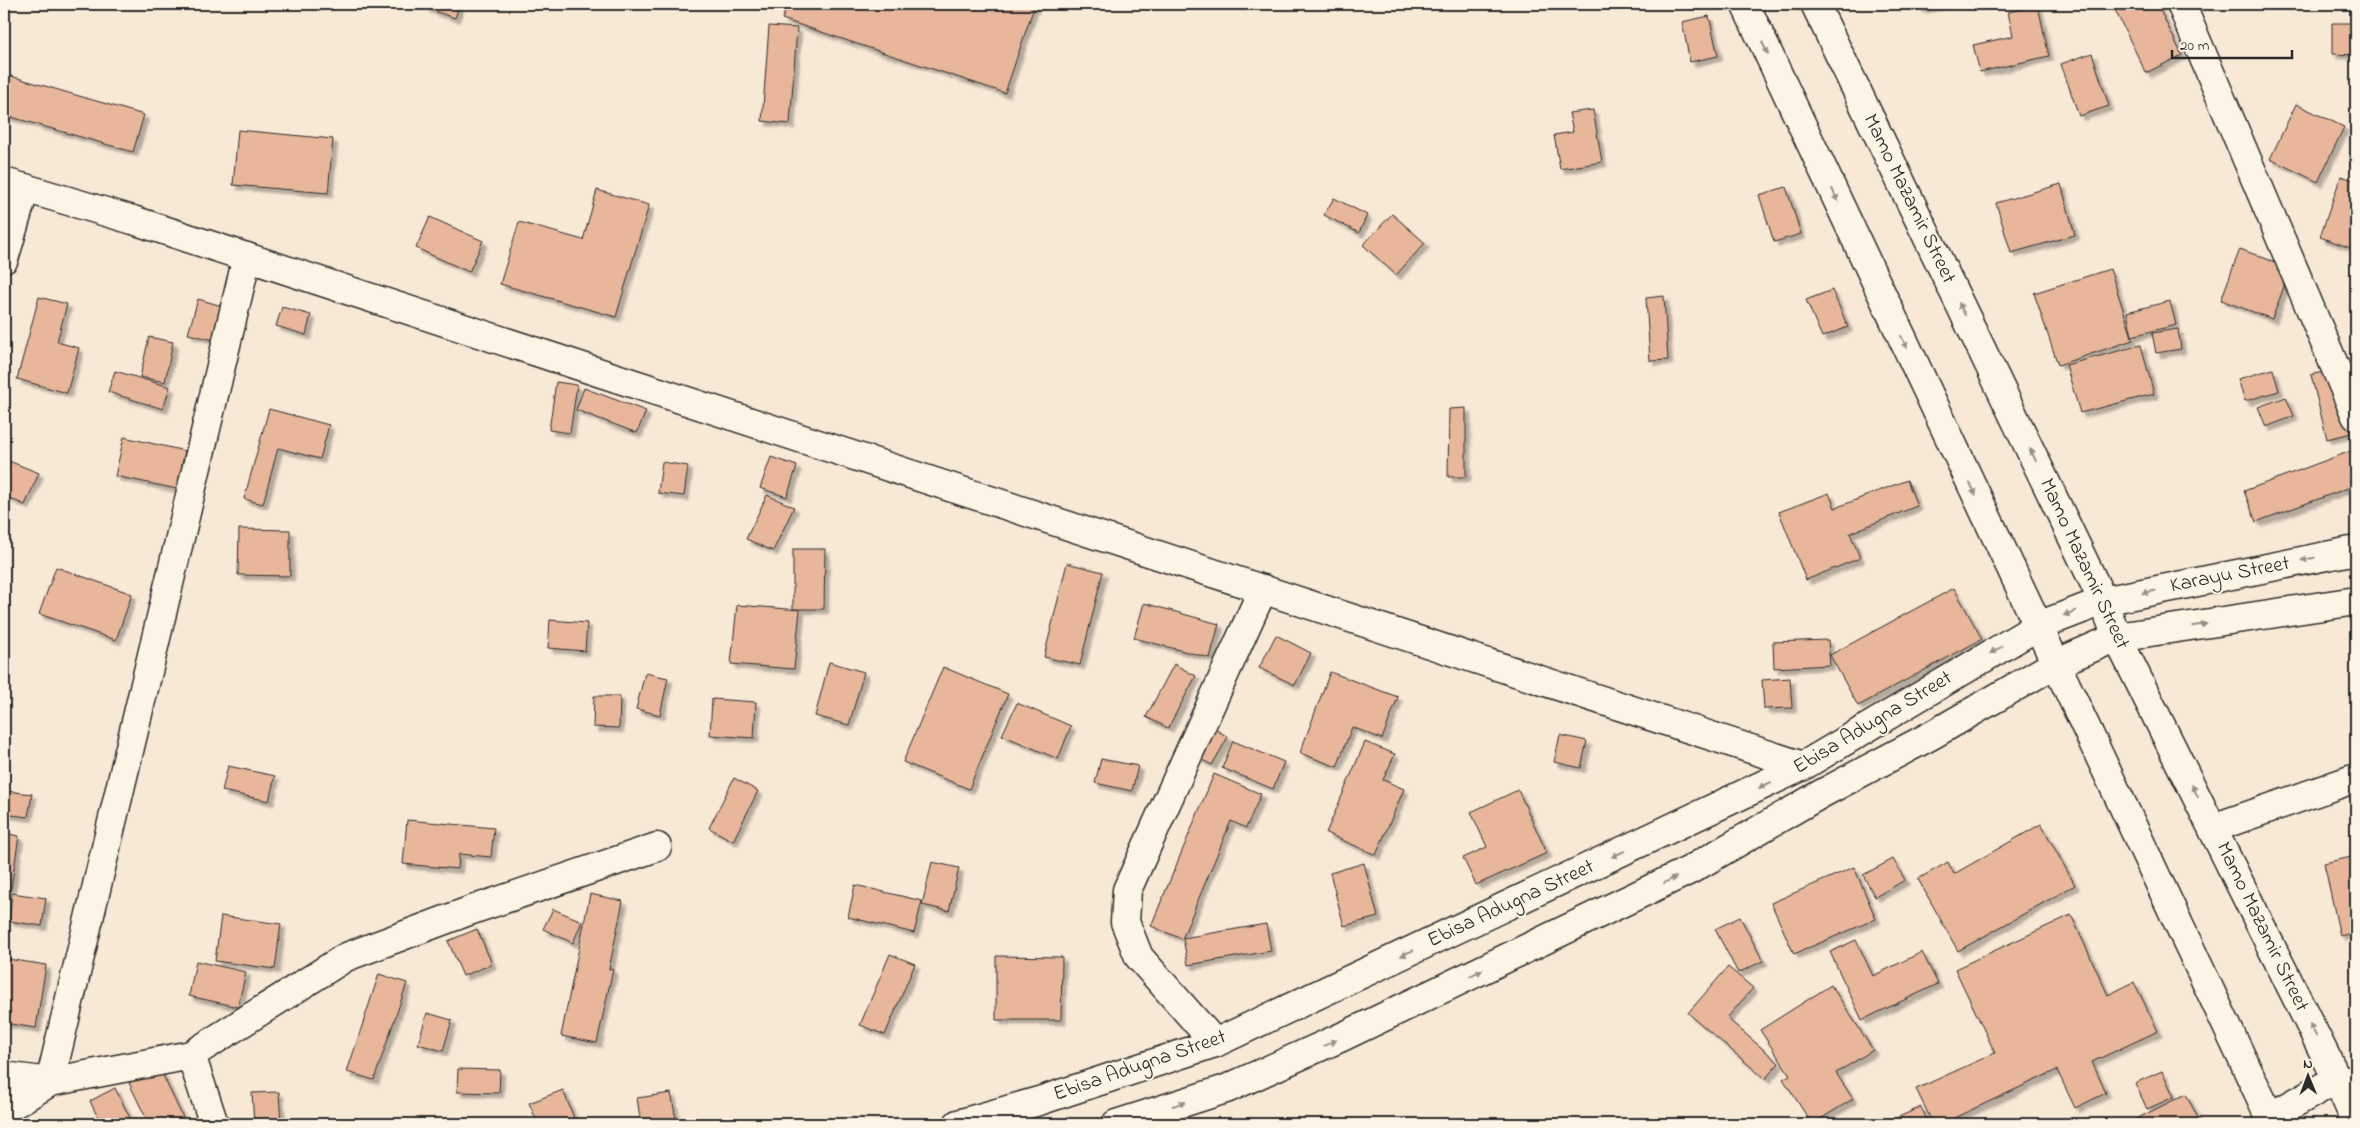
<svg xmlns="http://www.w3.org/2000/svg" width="2360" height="1128" font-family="'Indie Flower',sans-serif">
	<defs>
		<filter id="shadow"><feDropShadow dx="4.5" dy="4.5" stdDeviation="1" flood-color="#0004"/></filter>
	</defs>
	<rect width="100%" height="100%" fill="#f8e8d6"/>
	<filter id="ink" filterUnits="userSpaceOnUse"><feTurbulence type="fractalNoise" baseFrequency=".02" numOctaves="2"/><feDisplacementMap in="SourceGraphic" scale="10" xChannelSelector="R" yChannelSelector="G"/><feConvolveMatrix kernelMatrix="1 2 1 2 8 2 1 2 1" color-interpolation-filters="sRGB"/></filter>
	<g filter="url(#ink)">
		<path fill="#e8b69a" stroke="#2b2b2b" filter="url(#shadow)" d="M427,4H460L455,18L425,8Z
			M788,4H1035L1005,93L782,19Z
			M1918,4H1942L1919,9Z
			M2112,4H2157L2182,55L2146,73Z
			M2038,6L2049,56L1980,72L1973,45L2013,36L2008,12Z
			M1709,16L1718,56L1690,62L1682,22Z
			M2332,23H2356V55L2332,54Z
			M769,26L797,28L790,124L762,121Z
			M2092,53L2109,106L2079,116L2061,64Z
			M4,74L144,115L133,152L4,115Z
			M2296,104L2344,127L2318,182L2270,159Z
			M1593,110L1602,162L1560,169L1554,135L1573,132L1569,113Z
			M238,130L333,139L328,193L233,185Z
			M2352,144H2356V167H2350Z
			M2341,176L2356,181V250L2320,237Z
			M2061,184L2075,235L2011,253L1996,203Z
			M1786,187L1801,234L1774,242L1759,195Z
			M597,190L649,205L616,317L500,284L519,222L583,240Z
			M1334,198L1367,215L1359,233L1324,215Z
			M1392,214L1425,243L1396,275L1363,245Z
			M430,217L483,241L469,272L416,248Z
			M2240,249L2291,268L2272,319L2221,300Z
			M2110,269L2133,340L2058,365L2034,293Z
			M1832,290L1848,327L1822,337L1806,300Z
			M1664,296L1668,360L1650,361L1646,298Z
			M39,297L67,304L57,342L79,348L67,393L17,379Z
			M198,299L222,306L214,340L188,334Z
			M2170,301L2176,325L2132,336L2127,312Z
			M282,307L311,315L306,335L276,326Z
			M2178,329L2181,349L2156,353L2152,333Z
			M149,337L173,342L165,382L140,377Z
			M2141,345L2154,394L2080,413L2066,365Z
			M2342,367L2356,432L2327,439L2311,375Z
			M2273,369L2279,391L2245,401L2238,379Z
			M115,371L170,387L163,409L108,392Z
			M556,382L577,385L570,433L549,430Z
			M584,388L646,411L637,433L576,410Z
			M2286,397L2294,416L2266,427L2258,407Z
			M1466,408V477H1448L1449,409Z
			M269,409L329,425L320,459L278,448L263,504L244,499Z
			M124,437L185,451L177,489L115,476Z
			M2356,449V485L2256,522L2244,491Z
			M771,457L797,466L787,497L760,488Z
			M4,459L39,473L25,505L4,496Z
			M662,462L688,466L684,496L658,493Z
			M1907,480L1917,506L1850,533L1860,558L1806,580L1779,512L1829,493L1835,508Z
			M767,495L794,507L773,551L746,539Z
			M239,529L290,530V576L238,575Z
			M793,549H825L824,609H793Z
			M1067,563L1103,572L1080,665L1044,657Z
			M56,567L132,594L116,640L39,614Z
			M1954,588L1982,639L1858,706L1830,655Z
			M1144,603L1219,624L1210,658L1134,638Z
			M737,605L800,610L794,669L731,664Z
			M550,620L587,623L585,651L548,648Z
			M1276,635L1311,653L1295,685L1259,668Z
			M1828,640L1830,665L1774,668L1773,642Z
			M829,662L864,672L849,725L815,716Z
			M1174,664L1196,676L1168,728L1146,717Z
			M943,667L1008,694L969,789L903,762Z
			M1330,672L1398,697L1382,739L1352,727L1337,767L1300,753Z
			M645,673L668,678L660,715L636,709Z
			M1790,678L1792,708L1764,709L1762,680Z
			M594,696H620L619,728L593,727Z
			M712,699L756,702L754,738L710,735Z
			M1017,703L1071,726L1058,759L1002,735Z
			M1210,726L1228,737L1212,765L1194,756Z
			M1560,735L1587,741L1581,768L1554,762Z
			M1233,741L1284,762L1273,789L1222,768Z
			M1365,742L1395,754L1383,780L1404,789L1376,855L1326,833Z
			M1101,759L1138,766L1132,791L1095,783Z
			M228,766L275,776L269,801L222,791Z
			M1214,774L1261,794L1246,828L1231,821L1182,939L1151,926Z
			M734,778L758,791L733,841L709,828Z
			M1518,790L1547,853L1476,885L1463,858L1487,847L1471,812Z
			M6,791L32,794L28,817L4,814Z
			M407,820L494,828L491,857L459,854L458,869L403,864Z
			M2041,824L2075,885L1958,951L1918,879L1948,862L1954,874Z
			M4,833L19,836L11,888L4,887Z
			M2356,856V932L2340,936L2324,863Z
			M1893,859L1905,880L1875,897L1863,875Z
			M932,862L959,868L949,911L922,905Z
			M1364,863L1378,917L1344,926L1330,873Z
			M1854,867L1876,919L1794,954L1771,903Z
			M855,885L922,901L914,933L848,917Z
			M12,893L46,898L42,926L9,921Z
			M590,894L623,901L609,969H613L597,1043L561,1036Z
			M553,909L582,921L573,943L543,929Z
			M2071,915L2108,995L2134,982L2158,1031L2092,1062L2106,1093L2075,1108L2057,1070L1941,1124H1933L1916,1089L1995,1053L1955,969Z
			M221,916L281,924L275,969L215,961Z
			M1740,917L1763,961L1738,973L1715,929Z
			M1266,924L1271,951L1188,965L1183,938Z
			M477,929L492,964L463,976L448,941Z
			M1856,940L1873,976L1922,952L1938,984L1862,1020L1830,952Z
			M890,954L915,964L885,1035L860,1025Z
			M996,956L1062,957L1061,1020H996Z
			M8,959L46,965L36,1028L4,1023V975Z
			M196,961L246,972L238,1007L189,996Z
			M1728,967L1753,988L1727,1018L1779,1063L1765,1079L1688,1013Z
			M379,974L407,983L374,1080L347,1072Z
			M1831,985L1873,1050L1836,1073L1853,1099L1812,1124L1783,1079L1790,1075L1760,1030Z
			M427,1013L452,1020L443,1051L418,1044Z
			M160,1069L186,1124H149L129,1083Z
			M458,1069L500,1070L499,1093L457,1092Z
			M2162,1071L2174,1097L2147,1109L2135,1083Z
			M115,1088L133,1124H101L90,1101Z
			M563,1090L576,1123L538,1124L529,1103Z
			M279,1092L281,1124H254L252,1093Z
			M671,1093L677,1124H641L637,1098Z
			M2186,1094L2201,1124H2126Z
			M1921,1107L1929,1124H1883Z"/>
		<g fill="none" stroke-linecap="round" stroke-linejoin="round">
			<defs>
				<path id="minor" d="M2181,4L2356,416
					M4,259L25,188
					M2213,828L2356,778
					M1215,1043L1139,957L1125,922L1127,890L1263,589
					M191,1055L346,957L469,911L657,847
					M4,1076L50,1082L191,1055L214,1124
					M4,1110L50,1082L247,257
					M2270,1117L2337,1079L2356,1081"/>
				<path id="tertiary" d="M4,182L133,220L1803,766"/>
				<path id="secondary" d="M958,1124L1039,1101L1215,1043L1803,766L2038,626L2103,601L2356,550
					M1116,1124L1226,1089L1344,1036L1690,870L1821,794L1932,735L2055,664L2117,637L2356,601"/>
				<path id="primary" d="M1745,4L2273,1124
					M1815,4L2103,601L2117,637L2337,1079L2356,1122"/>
			</defs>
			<use href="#minor" stroke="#2b2b2b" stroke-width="31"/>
			<use href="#tertiary" stroke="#2b2b2b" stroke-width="31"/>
			<use href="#secondary" stroke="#2b2b2b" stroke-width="31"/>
			<use href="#primary" stroke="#2b2b2b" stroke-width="31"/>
			<use href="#minor" stroke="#fcf5e5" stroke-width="28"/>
			<use href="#tertiary" stroke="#fcf5e5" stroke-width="28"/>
			<use href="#secondary" stroke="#fcf5e5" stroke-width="28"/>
			<use href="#primary" stroke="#fcf5e5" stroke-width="28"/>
		</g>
		<defs><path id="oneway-solid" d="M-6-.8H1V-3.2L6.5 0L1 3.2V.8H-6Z" transform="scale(1.25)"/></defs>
		<g fill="#949088">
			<use href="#oneway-solid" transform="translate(1765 48) rotate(65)"/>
			<use href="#oneway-solid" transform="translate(1835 195) rotate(65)"/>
			<use href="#oneway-solid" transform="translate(1962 309) rotate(-116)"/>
			<use href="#oneway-solid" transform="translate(1904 342) rotate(65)"/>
			<use href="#oneway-solid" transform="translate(2033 455) rotate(-116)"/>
			<use href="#oneway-solid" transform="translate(1973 489) rotate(65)"/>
			<use href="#oneway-solid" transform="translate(2308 559) rotate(169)"/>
			<use href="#oneway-solid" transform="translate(2149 592) rotate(169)"/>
			<use href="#oneway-solid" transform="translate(2070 613) rotate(159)"/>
			<use href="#oneway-solid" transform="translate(2200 625) rotate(-9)"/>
			<use href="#oneway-solid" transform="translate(1996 650) rotate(150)"/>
			<use href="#oneway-solid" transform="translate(1765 785) rotate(155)"/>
			<use href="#oneway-solid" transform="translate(2195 791) rotate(-117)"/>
			<use href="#oneway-solid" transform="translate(1618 854) rotate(155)"/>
			<use href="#oneway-solid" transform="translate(1670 880) rotate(-26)"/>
			<use href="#oneway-solid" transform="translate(1407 953) rotate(155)"/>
			<use href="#oneway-solid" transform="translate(1476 973) rotate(-26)"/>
			<use href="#oneway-solid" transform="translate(2313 1030) rotate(-116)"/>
			<use href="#oneway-solid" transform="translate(1330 1043) rotate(-24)"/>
			<use href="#oneway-solid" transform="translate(1179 1104) rotate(-18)"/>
		</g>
	</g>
	<g text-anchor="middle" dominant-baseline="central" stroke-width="4" stroke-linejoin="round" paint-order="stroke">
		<g font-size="21" fill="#2b2b2b" stroke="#fcf5e5">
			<text transform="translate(1909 199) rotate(64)">Mamo Mazamir Street</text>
			<text transform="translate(2084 564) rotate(65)">Mamo Mazamir Street</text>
			<text transform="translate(2230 575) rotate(-11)">Karayu Street</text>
			<text transform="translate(1873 723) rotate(-31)">Ebisa Adugna Street</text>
			<text transform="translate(1511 904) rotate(-25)">Ebisa Adugna Street</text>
			<text transform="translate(2262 927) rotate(64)">Mamo Mazamir Street</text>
			<text transform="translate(1140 1066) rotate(-19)">Ebisa Adugna Street</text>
		</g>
	</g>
	<rect width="2360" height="1128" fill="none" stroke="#fcf5e5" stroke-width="20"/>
	<rect x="10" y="10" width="2340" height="1108" fill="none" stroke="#2b2b2b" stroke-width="2" filter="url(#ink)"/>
	<g transform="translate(2308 1076) rotate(359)" stroke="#fcf5e5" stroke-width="4" paint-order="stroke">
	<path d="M0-4L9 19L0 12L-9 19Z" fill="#2b2b2b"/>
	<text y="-8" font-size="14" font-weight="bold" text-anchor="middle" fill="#2b2b2b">N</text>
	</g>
	<path d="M2172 50v8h120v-8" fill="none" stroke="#2b2b2b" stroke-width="2.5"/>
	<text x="2180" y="50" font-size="15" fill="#2b2b2b" stroke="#fcf5e5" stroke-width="4" paint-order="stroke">20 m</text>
</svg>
